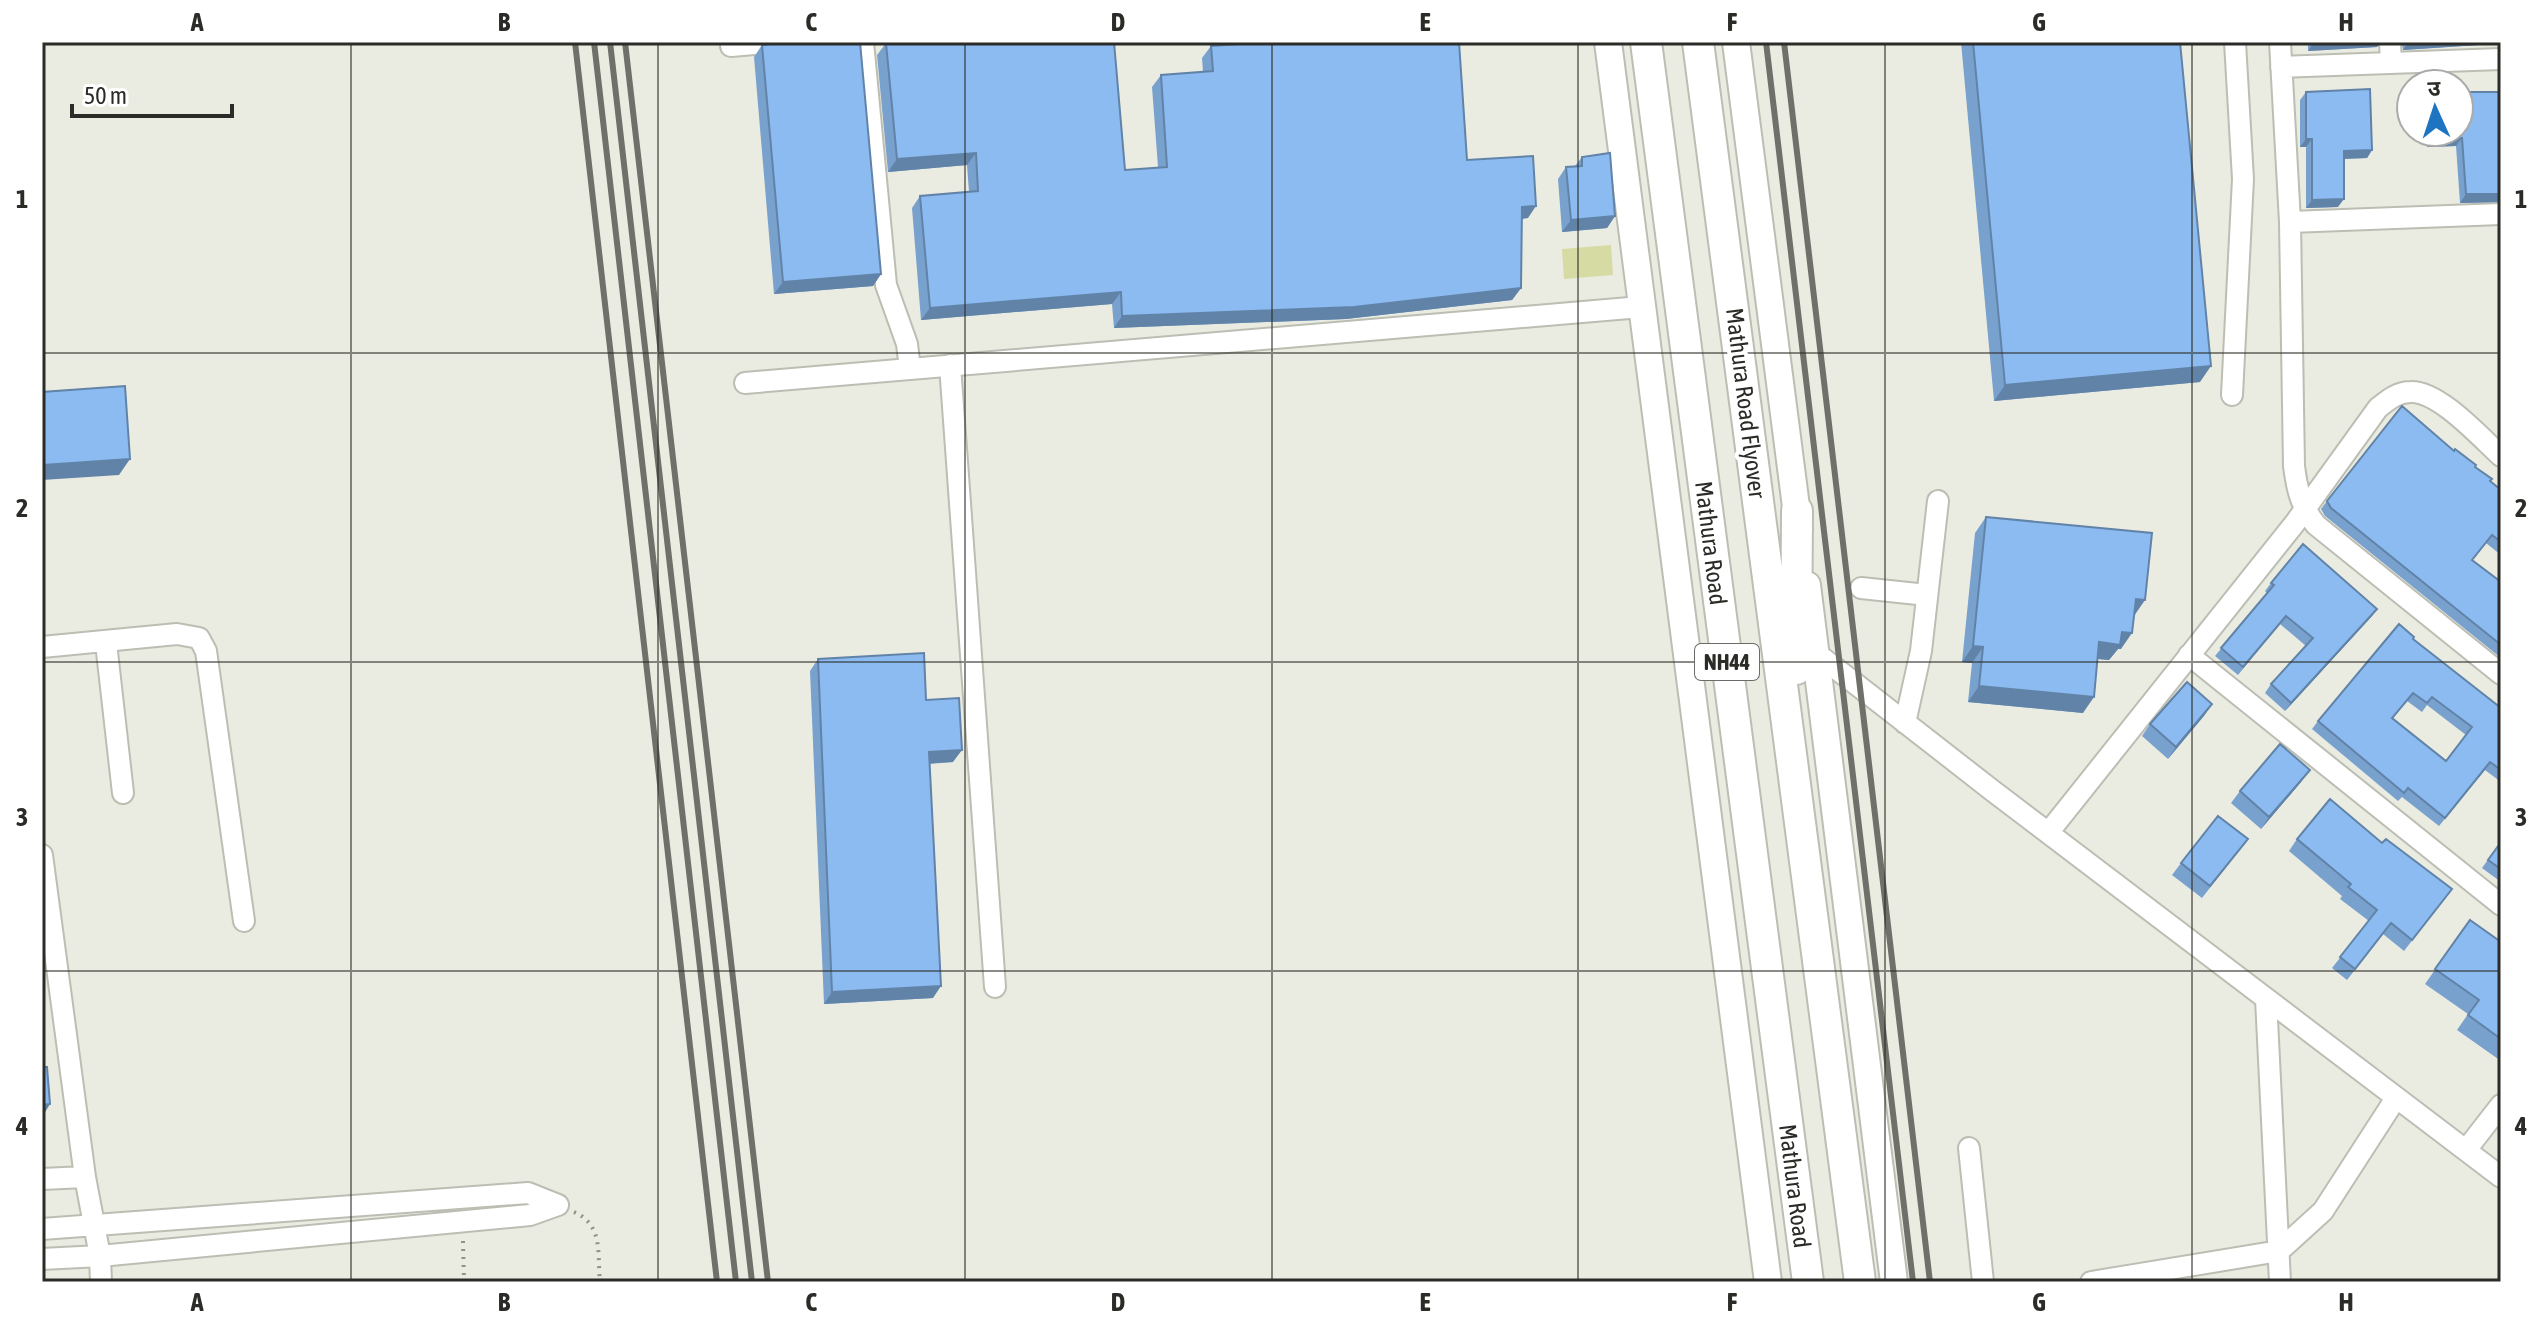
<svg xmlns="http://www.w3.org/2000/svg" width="2543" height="1324" font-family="'Asap Condensed','Noto Sans Devanagari',sans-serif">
	<rect width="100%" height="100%" fill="#ebece1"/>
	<path fill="#d6dba4" d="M1611,245L1613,275L1564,279L1562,249Z"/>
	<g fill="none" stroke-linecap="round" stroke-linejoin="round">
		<defs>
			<path id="minor" d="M863,42L886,285L907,344L910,369
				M2280,42L2290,222L2294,466C2297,490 2301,506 2316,525L2501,674
				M2390,42L2391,63
				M731,46L779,42
				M2281,67L2501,59
				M2290,222L2501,214
				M950,365L995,987
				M745,383L1641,307
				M2232,395L2243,179L2235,42
				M1861,588L1927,595
				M106,643L123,793
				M42,647L177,634L199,638L206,651L244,921
				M1816,653L1993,791L2501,1177
				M2189,655L2501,905
				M1905,723L1921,651L1938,501
				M2048,833L2295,523L2378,408C2388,400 2397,392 2411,392C2439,391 2481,438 2501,456
				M42,855L85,1177L100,1256L101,1282
				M2266,999L2280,1282
				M1969,1148L1983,1282
				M2466,1150L2501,1105
				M42,1179L85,1177
				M42,1229L528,1193L558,1205
				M42,1259L100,1256L530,1215L558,1205
				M2091,1282L2279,1251L2323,1211L2396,1098"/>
			<path id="major" d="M1608,42L1768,1282
				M1736,42L1799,530
				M1807,585L1894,1282"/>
			<path id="highway" d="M1646,42L1808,1282
				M1698,42L1860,1282
				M1796,669L1797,511"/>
		</defs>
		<use href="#minor" stroke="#bcbeb3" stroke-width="24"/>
		<use href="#major" stroke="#bcbeb3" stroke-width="30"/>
		<use href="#highway" stroke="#bcbeb3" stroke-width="34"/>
		<path stroke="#909189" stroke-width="4" stroke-dasharray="2 6" stroke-linecap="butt" d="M574,1212C604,1225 597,1254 600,1282
			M463,1241L464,1282"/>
		<use href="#minor" stroke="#fff" stroke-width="20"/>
		<use href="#major" stroke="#fff" stroke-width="26"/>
		<use href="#highway" stroke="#fff" stroke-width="30"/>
		<path stroke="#6f7069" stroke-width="6" d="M575,42L717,1282
			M594,42L736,1282
			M610,42L752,1282
			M625,42L768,1282
			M1766,42L1913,1282
			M1784,42L1930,1282"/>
	</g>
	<path fill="#78a1ce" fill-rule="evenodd" d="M1961,42H2180L2200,382L1994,401Z
		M2308,42H2381L2377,47L2308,51Z
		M2402,42H2480L2478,45L2403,50Z
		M886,43L1125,170L1158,167L1152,87L1161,75L1203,72L1202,58L1211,46L1467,160L1528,218L1522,219L1521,288L1512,300L1346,319L1114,328L1112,304L921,320L912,208L920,196L969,192L967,165L888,172L877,55Z
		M762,45L881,274L873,286L774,294L754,57Z
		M2306,92L2372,150L2367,158L2344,159L2338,207L2306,208V147H2300V100Z
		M2501,92V202L2460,203L2456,146L2427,147L2426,132H2459Z
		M1582,157L1615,216L1607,228L1562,232L1558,179L1566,167L1575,166Z
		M2454,451L2475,467L2501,490V555L2486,543L2472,561L2501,582V658L2325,516L2321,509L2327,501Z
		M1986,517L2134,616L2121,649H2118L2109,660L2098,659L2083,713L1968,702L1972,663L1962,662L1975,533Z
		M2271,583L2377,609L2371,617L2285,711L2265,693L2271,684L2306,646L2280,624L2238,675L2215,656L2267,593L2265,591Z
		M2413,639L2501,708V782L2485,770L2439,826L2402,797L2398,801L2312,729L2318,721ZM2407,701L2422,712L2427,705L2466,735L2446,761L2393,718Z
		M818,659L926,700L953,762L929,764L933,998L824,1004L810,671Z
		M2212,704L2168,759L2142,736L2150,724Z
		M2301,782L2261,829L2231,803L2240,791Z
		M2248,839L2202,898L2172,875L2181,863Z
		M2297,839L2382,843L2452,889L2404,951L2383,934L2347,980L2332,968L2369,921L2340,899L2342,896L2289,851Z
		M2501,842V882L2482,868Z
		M2470,920L2501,942V1061L2457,1030L2468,1014L2425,984Z"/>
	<path fill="#6183a8" d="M2314,42H2381L2377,47L2308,51Z
		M2409,42H2480L2478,45L2403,50Z
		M2432,138H2462L2456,146L2427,147Z
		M2306,139H2312L2306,147H2300Z
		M2372,150L2367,158L2338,159L2344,151Z
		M976,153L967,165L888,172L897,159Z
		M2466,194H2501V202L2460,203Z
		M2344,199L2338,207L2306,208L2312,200Z
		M1536,206L1528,218L1513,219L1522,207Z
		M1615,216L1607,228L1562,232L1571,220Z
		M881,274L873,286L774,294L783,282Z
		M1521,288L1512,300L1346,319L1114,328L1122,316Z
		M1121,292L1112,304L921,320L930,308Z
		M2211,366L2200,382L1994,401L2005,385Z
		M130,459L119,475L42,480L43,465Z
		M2136,599L2145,600L2134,616Z
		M2377,609L2371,617L2285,711L2291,703Z
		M2122,632L2132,633L2121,649H2118L2109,660L2088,658L2099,642Z
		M1973,646L1983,647L1972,663L1962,662Z
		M1979,686L2094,697L2083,713L1968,702Z
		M2212,704L2204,716L2168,759L2176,747Z
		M962,750L953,762L920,764L929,752Z
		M2310,770L2301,782L2261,829L2269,817Z
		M941,986L933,998L824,1004L832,992Z
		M50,1104L44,1114H42V1105Z"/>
	<path fill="#8bbbf0" stroke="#6183a8" stroke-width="2" fill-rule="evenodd" d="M786,42H860L881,274L783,282L762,45Z
		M901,42H1114L1125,170L1167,167L1161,75L1213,71L1211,46L1266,42H1459L1467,160L1533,156L1536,206L1522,207L1521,288L1354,307L1122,316L1121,292L930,308L920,196L978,191L976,153L897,159L886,43Z
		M1973,42H2180L2211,366L2005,385Z
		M2370,89L2372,150L2344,151V199L2312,200V139H2306V92Z
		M2459,92H2501V194H2466L2462,138H2432V132H2459Z
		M1610,153L1615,216L1571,220L1566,167L1582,166V157Z
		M125,386L130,459L43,465L42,392Z
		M2402,406L2454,451L2455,449L2476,465L2475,467L2492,479L2490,481L2501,490V542L2492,535L2472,560L2501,582V645L2331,508L2327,501Z
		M1986,517L2152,533L2145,600L2136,599L2132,633L2122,632L2120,645L2099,642L2094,697L1979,686L1983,647L1973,646Z
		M2303,544L2377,609L2291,703L2271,684L2313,638L2286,616L2243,667L2221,648L2274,585L2271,583Z
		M2399,624L2414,637L2413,639L2501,708V770L2490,762L2445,818L2408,788L2404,793L2318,721ZM2413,693L2427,703L2432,697L2472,727L2446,761L2392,718Z
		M924,653L926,700L959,698L962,750L929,752L941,986L832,992L818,659Z
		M2187,682L2212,704L2176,747L2150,724Z
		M2280,744L2310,770L2269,817L2240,791Z
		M2330,799L2382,843L2386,839L2452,889L2412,940L2391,923L2355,969L2340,957L2377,910L2348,887L2351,884L2297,839Z
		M2218,816L2248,839L2210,886L2181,863Z
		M2501,842V869L2488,860Z
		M2470,920L2501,942V1039L2468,1015L2479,1000L2435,969Z
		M42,1067H47L50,1104L42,1105Z"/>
	<path fill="none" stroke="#2b2b27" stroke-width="2" stroke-opacity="0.55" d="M351,42V1282M658,42V1282M965,42V1282M1272,42V1282M1578,42V1282M1885,42V1282M2192,42V1282M42,353H2501M42,662H2501M42,971H2501"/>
	<g text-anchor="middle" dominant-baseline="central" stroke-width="8" stroke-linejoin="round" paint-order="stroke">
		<rect fill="#fff" stroke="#6b6b68" stroke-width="2" x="1695" y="644" width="64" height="36" rx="6"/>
		<g font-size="22" font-weight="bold" fill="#2b2b27">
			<text x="1727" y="662">NH44</text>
		</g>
		<g font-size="24" fill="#2b2b27" stroke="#fff">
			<text transform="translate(1746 403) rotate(83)">Mathura Road Flyover</text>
			<text transform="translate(1711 543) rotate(83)">Mathura Road</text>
			<text transform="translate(1795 1186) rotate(83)">Mathura Road</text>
		</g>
	</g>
	<rect width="2543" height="1324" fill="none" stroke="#ffffff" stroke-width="88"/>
	<g transform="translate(2435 108) rotate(357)"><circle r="38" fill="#ffffff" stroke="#aaaaa9" stroke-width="2"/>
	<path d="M0-6L14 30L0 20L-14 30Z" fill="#1f74c2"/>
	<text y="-12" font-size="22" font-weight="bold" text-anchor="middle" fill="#2b2b27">उ</text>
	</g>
	<path d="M72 104v12h160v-12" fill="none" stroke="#2b2b27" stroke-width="4"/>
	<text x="84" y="104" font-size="24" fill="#2b2b27" stroke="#ffffff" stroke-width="6" paint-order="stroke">50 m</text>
	<rect x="44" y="44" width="2455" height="1236" fill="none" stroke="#2b2b27" stroke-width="3"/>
	<g font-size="26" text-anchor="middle" font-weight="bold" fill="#2b2b27">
		<text x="197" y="31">A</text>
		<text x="504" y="31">B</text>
		<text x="811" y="31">C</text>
		<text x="1118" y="31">D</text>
		<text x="1425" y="31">E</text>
		<text x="1732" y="31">F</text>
		<text x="2039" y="31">G</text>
		<text x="2346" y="31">H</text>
		<text x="22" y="208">1</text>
		<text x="2521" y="208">1</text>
		<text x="22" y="517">2</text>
		<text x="2521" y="517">2</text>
		<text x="22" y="826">3</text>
		<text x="2521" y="826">3</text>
		<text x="22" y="1135">4</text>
		<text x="2521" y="1135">4</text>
		<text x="197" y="1311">A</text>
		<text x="504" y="1311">B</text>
		<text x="811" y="1311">C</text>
		<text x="1118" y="1311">D</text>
		<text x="1425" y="1311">E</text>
		<text x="1732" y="1311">F</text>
		<text x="2039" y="1311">G</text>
		<text x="2346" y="1311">H</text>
	</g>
</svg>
